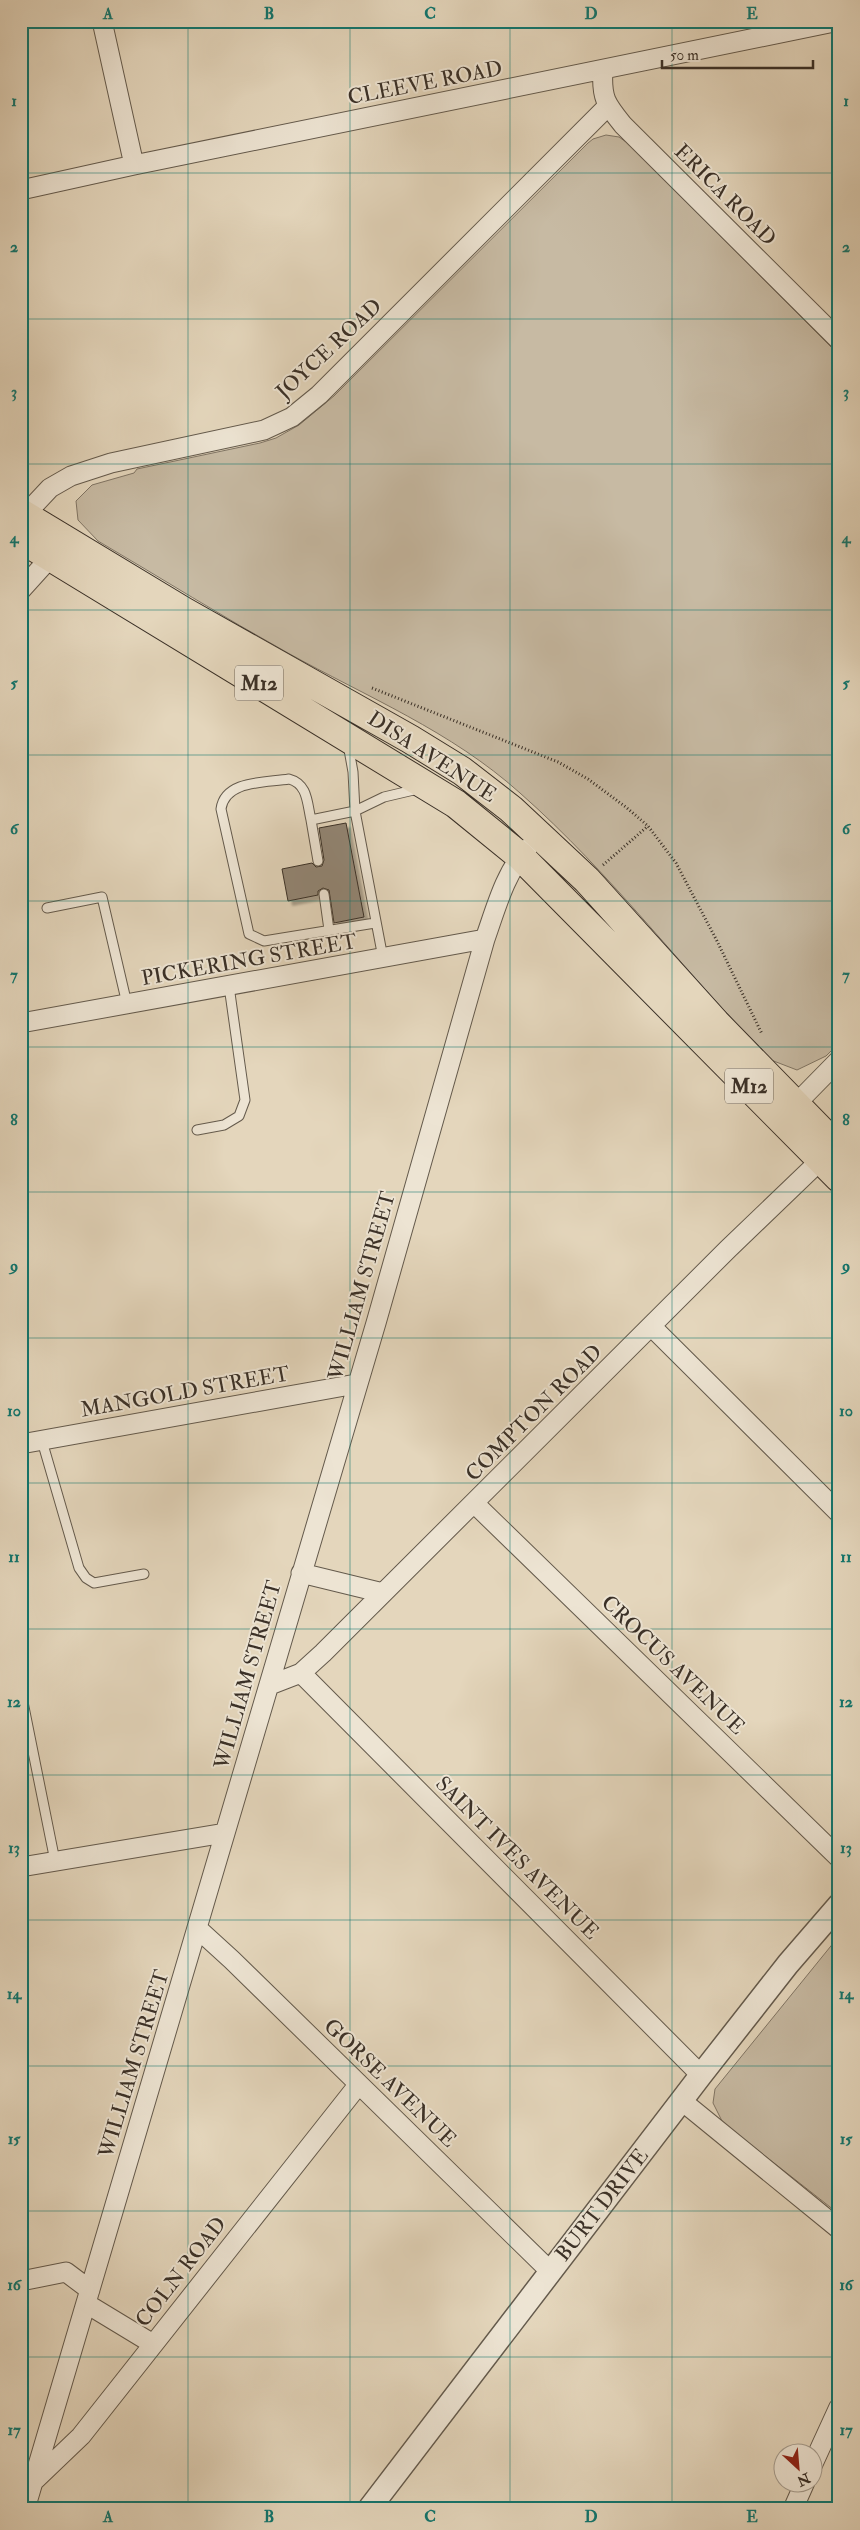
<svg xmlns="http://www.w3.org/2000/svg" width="860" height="2530" font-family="'IM FELL Double Pica',serif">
	<defs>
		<filter id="shadow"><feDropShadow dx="4.5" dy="4.5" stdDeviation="1" flood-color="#0004"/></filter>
	</defs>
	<rect width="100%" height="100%" fill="#e4d6bc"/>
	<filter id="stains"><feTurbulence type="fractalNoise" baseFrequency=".004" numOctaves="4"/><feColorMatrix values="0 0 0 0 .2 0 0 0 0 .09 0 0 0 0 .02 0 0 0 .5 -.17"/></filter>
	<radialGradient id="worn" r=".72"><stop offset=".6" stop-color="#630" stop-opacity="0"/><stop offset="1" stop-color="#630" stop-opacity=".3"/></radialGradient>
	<path fill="#c7baa3" stroke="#807565" d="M606,135L619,137L629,144L839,355V1043L826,1056L797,1070L771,1060C685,973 612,874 520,793C451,731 367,697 288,653C223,617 161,578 98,541L78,520L76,501L92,485L134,473L137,469L260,443L276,438L299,425L334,396L588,143L593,139Z
		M839,1936V2214L723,2123L713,2103L715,2089Z"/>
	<path fill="#928674" stroke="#3a3027" filter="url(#shadow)" d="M346,823L364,917L334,923L329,890L323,888L318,891V895L288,901L282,869L312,863L316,867L322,866L324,860L319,828Z"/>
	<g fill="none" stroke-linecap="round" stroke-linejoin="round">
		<defs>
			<path id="service" d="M348,744L353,772L355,811L383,958
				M311,820L318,861
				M324,894L329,930
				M47,908L102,897L127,1004
				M375,923L264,941L249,934L221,809C225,780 265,783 289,779C308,784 307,803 311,820L355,811L384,797L418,789
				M197,1130L224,1125L239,1116L245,1100L229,986
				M42,1441L79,1568L86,1578L94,1583L144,1574
				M21,1692L55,1861"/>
			<path id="minor" d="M102,21L134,165
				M603,70C601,98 606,104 623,125L839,340
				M21,190L134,165L839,21
				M21,519L50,488L71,476L111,463L264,430L292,417L319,395L608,106
				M21,590L59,548
				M21,1023L485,939
				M787,1113L839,1060
				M651,1326L839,1513
				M21,1444L356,1384
				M475,1504L839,1858
				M301,1573L383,1593
				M301,1673L701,2075
				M270,1685L301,1673L323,1653L728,1249L828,1153
				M21,1867L225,1833
				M198,1929L232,1960L550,2271
				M682,2101L839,2229
				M21,2281L66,2272L90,2290
				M87,2304L153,2344
				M812,2466L839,2407
				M34,2481L81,2436L359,2084
				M25,2509L376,1323L485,939C496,908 505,873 527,849
				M793,2509L805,2482"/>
			<path id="tertiary" d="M369,2509L701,2075L788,1964L839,1905"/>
			<path id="primary" d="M21,513L185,612L410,739L462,771L511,809L587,880L716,1023L839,1149
				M21,539L456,804L520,856L839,1178"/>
		</defs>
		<use href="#service" stroke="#645a4c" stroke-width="11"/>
		<use href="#minor" stroke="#645a4c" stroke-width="21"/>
		<use href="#tertiary" stroke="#645a4c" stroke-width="25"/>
		<use href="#primary" stroke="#3a3027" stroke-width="30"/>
		<path stroke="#3a3027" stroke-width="3" stroke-dasharray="1 2.5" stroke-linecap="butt" d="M372,688L558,762L588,779L627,808L648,826L676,863L717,941L762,1034
			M603,865L648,826"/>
		<use href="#service" stroke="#ede4d3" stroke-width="9"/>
		<use href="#minor" stroke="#ede4d3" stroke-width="19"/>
		<use href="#tertiary" stroke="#ede4d3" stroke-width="22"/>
		<use href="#primary" stroke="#e4d6bc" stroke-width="28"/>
	</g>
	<path fill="none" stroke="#0f766e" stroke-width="1" stroke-opacity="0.55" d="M188,21V2509M350,21V2509M510,21V2509M672,21V2509M21,173H839M21,319H839M21,464H839M21,610H839M21,755H839M21,901H839M21,1047H839M21,1192H839M21,1338H839M21,1483H839M21,1629H839M21,1775H839M21,1920H839M21,2066H839M21,2211H839M21,2357H839"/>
	<g text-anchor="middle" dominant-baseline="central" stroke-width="4" stroke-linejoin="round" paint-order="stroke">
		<g fill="#ede4d3" stroke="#70665b" stroke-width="1">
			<rect x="235" y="665.5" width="48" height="35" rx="4"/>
			<rect x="725" y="1068.5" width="48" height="35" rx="4"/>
		</g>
		<g font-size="20" font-weight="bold" fill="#3a3027">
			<text x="259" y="683">M12</text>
			<text x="749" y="1086">M12</text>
		</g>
		<g font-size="21" fill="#3a3027" stroke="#ede4d3">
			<text transform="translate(425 83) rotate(-11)">CLEEVE ROAD</text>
			<text transform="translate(725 195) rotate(45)">ERICA ROAD</text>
			<text transform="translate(329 349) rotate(-43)">JOYCE ROAD</text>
			<text transform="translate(432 757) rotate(33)">DISA AVENUE</text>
			<text transform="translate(249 960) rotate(-10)">PICKERING STREET</text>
			<text transform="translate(362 1286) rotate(-74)">WILLIAM STREET</text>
			<text transform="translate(185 1392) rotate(-10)">MANGOLD STREET</text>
			<text transform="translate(534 1413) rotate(-45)">COMPTON ROAD</text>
			<text transform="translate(673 1665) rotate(44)">CROCUS AVENUE</text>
			<text transform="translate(248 1675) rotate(-74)">WILLIAM STREET</text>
			<text transform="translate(517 1858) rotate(45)">SAINT IVES AVENUE</text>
			<text transform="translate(134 2064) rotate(-73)">WILLIAM STREET</text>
			<text transform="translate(390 2083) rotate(44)">GORSE AVENUE</text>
			<text transform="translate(602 2205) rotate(-52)">BURT DRIVE</text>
			<text transform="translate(181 2272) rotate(-52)">COLN ROAD</text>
		</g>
	</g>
	<rect width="860" height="2530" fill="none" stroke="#e4d6bc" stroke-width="55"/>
	<g transform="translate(798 2468) rotate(154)"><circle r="24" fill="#ede4d3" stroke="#a59c8e"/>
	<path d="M0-4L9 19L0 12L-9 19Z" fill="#8f2418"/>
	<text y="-8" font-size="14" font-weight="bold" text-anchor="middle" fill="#3a3027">N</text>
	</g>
	<path d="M662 60v8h151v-8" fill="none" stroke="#3a3027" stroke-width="2.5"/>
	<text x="670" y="60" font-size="15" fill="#3a3027" stroke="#ede4d3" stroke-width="4" paint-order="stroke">50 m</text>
	<rect x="28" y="28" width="804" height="2474" fill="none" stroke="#0f766e" stroke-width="2"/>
	<g font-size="16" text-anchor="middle" font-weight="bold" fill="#0f766e">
		<text x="108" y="19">A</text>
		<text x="269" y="19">B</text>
		<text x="430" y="19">C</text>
		<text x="591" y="19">D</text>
		<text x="752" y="19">E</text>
		<text x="14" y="106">1</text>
		<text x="846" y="106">1</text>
		<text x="14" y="252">2</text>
		<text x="846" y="252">2</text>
		<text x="14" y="397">3</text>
		<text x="846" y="397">3</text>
		<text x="14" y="543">4</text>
		<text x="846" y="543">4</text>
		<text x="14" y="688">5</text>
		<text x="846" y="688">5</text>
		<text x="14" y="834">6</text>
		<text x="846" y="834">6</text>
		<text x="14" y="980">7</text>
		<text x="846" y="980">7</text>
		<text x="14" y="1125">8</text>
		<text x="846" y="1125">8</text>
		<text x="14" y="1271">9</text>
		<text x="846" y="1271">9</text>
		<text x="14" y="1416">10</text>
		<text x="846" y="1416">10</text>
		<text x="14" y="1562">11</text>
		<text x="846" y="1562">11</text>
		<text x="14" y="1707">12</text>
		<text x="846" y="1707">12</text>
		<text x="14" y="1853">13</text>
		<text x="846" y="1853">13</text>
		<text x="14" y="1999">14</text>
		<text x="846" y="1999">14</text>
		<text x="14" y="2144">15</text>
		<text x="846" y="2144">15</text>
		<text x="14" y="2290">16</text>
		<text x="846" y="2290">16</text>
		<text x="14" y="2435">17</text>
		<text x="846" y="2435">17</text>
		<text x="108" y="2522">A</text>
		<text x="269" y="2522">B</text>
		<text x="430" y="2522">C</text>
		<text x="591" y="2522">D</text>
		<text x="752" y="2522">E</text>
	</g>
	<rect width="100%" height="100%" filter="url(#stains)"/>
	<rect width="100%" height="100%" fill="url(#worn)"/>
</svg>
